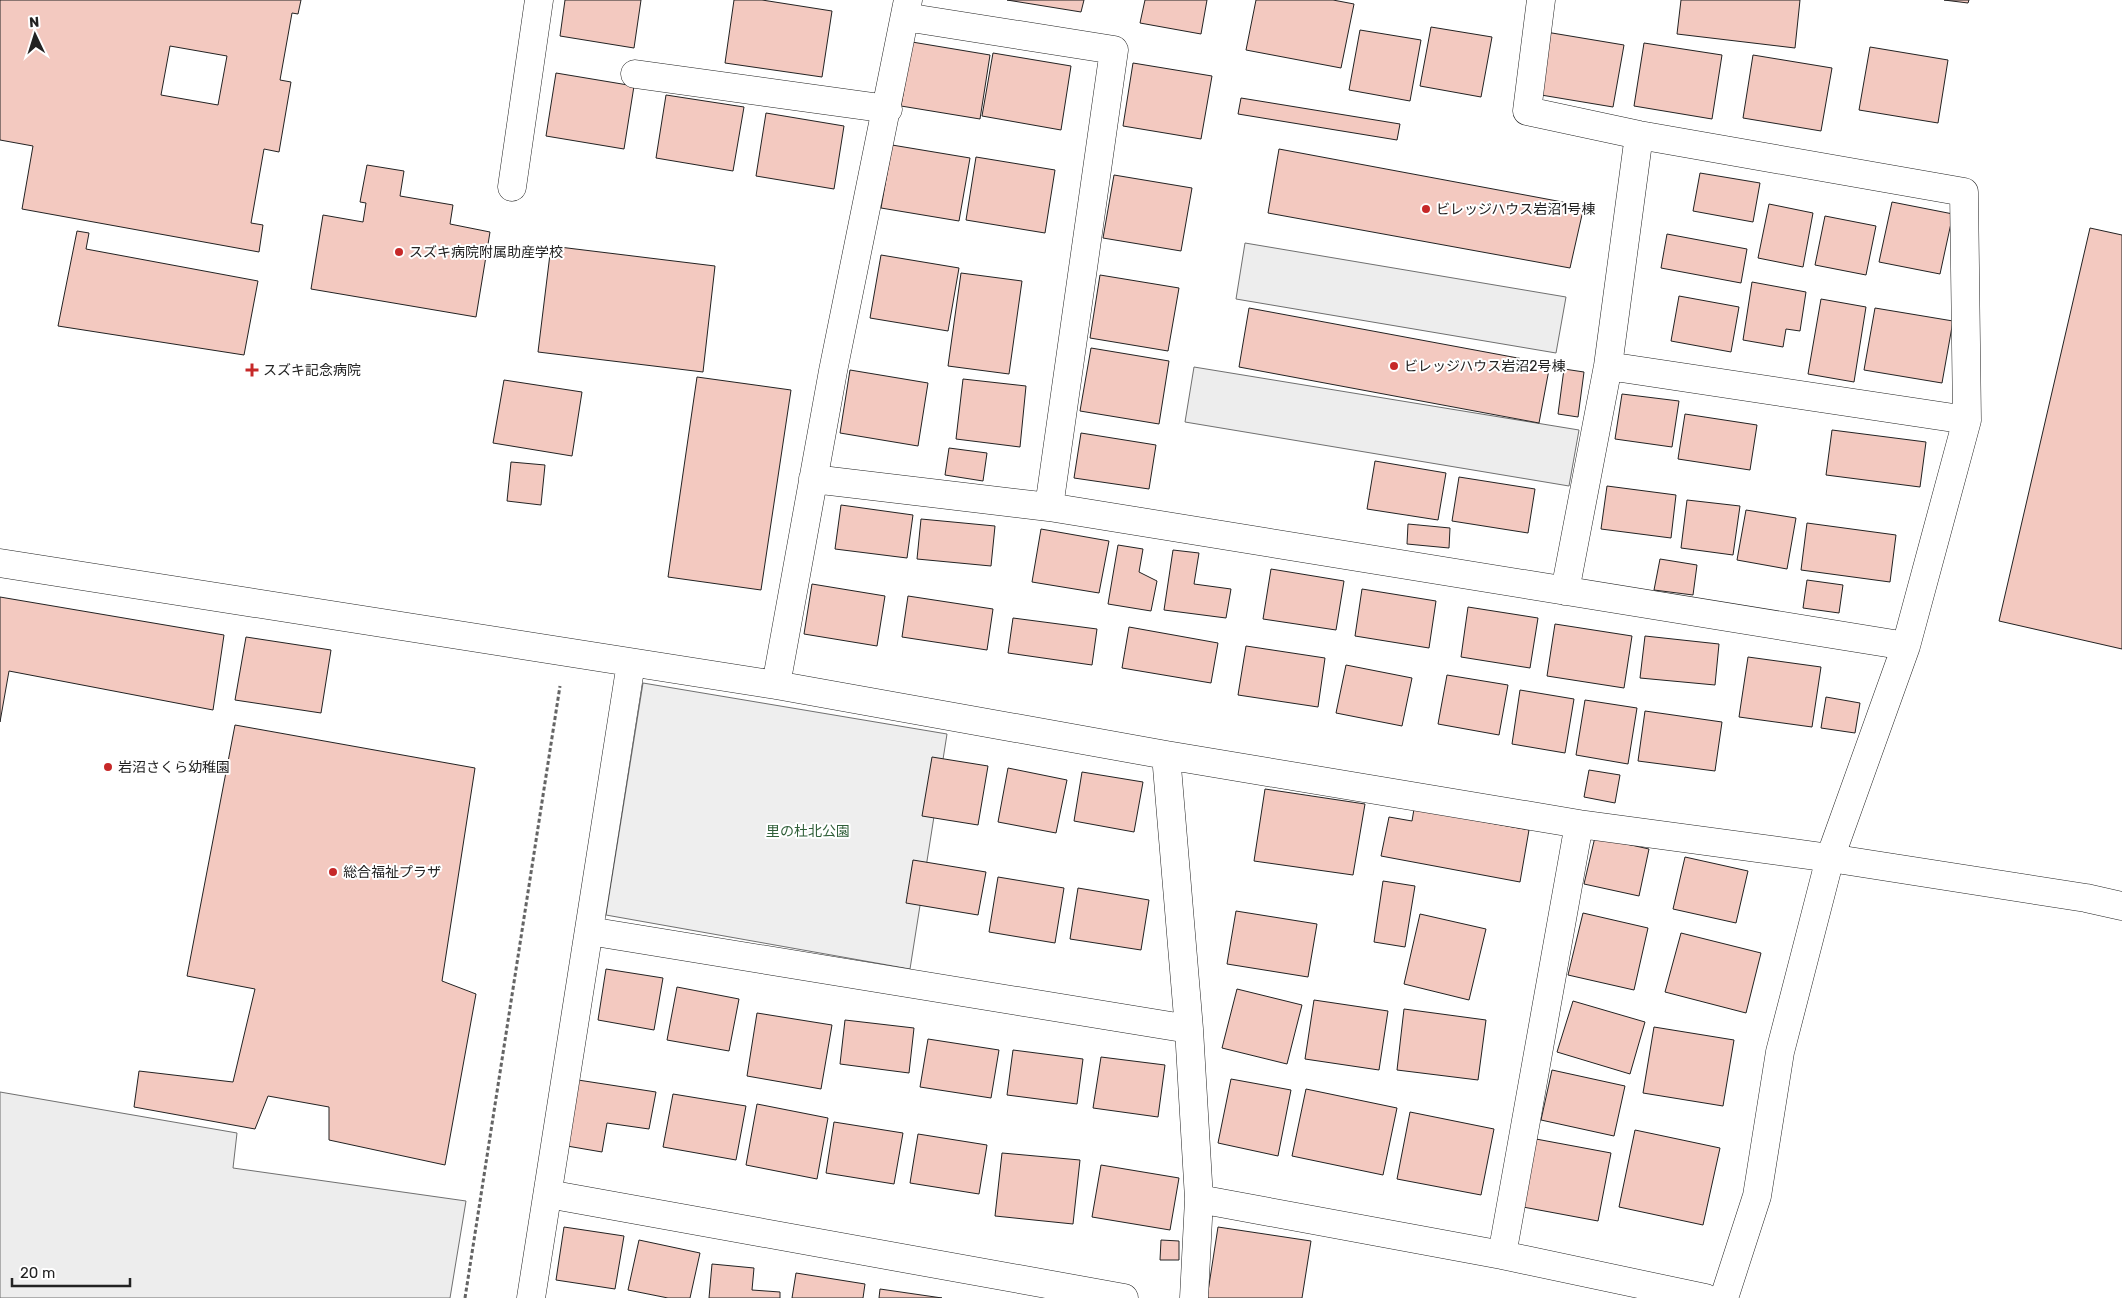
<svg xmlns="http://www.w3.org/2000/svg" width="2122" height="1298" font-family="Rubik,'Noto Sans JP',sans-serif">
	<rect width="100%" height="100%" fill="#fff"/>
	<path fill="#eee" stroke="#6f6f6f" d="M643,683L947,734L910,969L606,915Z"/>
	<path fill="#ededed" stroke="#6f6f6f" d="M1245,243L1566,297L1556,353L1236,299Z
		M1194,367L1579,430L1569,486L1185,422Z
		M0,1092L237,1133L233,1168L466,1201L450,1298H0Z"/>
	<path fill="#f3c9c0" stroke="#222" fill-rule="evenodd" d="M0,0H301L298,14L292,13L280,80L291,82L279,152L264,149L251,223L263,225L259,252L22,209L33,146L0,140ZM170,46L227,56L218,105L161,95Z
		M565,0H641L634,48L560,36Z
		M734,0H762L832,11L822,77L725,63Z
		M1007,0H1084L1081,12Z
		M1145,0H1207L1201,34L1140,23Z
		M1256,0H1333L1354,4L1341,68L1246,50Z
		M1681,0H1800L1795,48L1677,34Z
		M1944,0H1969L1968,3Z
		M1431,27L1492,37L1481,97L1420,86Z
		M1360,30L1421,40L1410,101L1349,90Z
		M1546,32L1624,45L1613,107L1535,94Z
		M912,42L990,55L980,119L901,106Z
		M1644,43L1722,55L1712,119L1634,106Z
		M1870,47L1948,60L1938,123L1859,110Z
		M993,53L1071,66L1061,130L982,116Z
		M1753,55L1832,68L1821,131L1743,118Z
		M1133,63L1212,76L1201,139L1123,126Z
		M556,73L634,86L624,149L546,136Z
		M666,95L744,107L733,171L656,158Z
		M1241,98L1400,124L1397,140L1238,114Z
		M766,113L844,126L834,189L756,176Z
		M892,145L970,158L959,221L881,208Z
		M1279,149L1584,206L1570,268L1268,213Z
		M976,157L1055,170L1045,233L966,220Z
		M367,165L404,171L400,196L453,205L450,224L490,232L476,317L311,289L323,215L363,222L366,203L360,202Z
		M1700,173L1760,183L1753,222L1693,211Z
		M1114,175L1192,188L1181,251L1103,238Z
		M1892,202L1953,214L1940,274L1879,262Z
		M1769,204L1813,213L1803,267L1758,258Z
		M1825,216L1876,226L1866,275L1815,265Z
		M2090,228L2122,235V649L1999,621Z
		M77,231L89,233L86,249L258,281L244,355L58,326Z
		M1667,234L1747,249L1741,283L1661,268Z
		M551,246L715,266L703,372L538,352Z
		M881,255L959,268L948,331L870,318Z
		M961,273L1022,281L1009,374L948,366Z
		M1100,275L1179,288L1168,351L1090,338Z
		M1752,282L1806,292L1800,331L1786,329L1783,347L1743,340Z
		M1679,296L1739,307L1731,352L1671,341Z
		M1821,299L1866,307L1854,382L1808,374Z
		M1249,308L1550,364L1539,423L1239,367Z
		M1875,308L1953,321L1942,383L1864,370Z
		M1091,348L1169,361L1159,424L1080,411Z
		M1564,369L1584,372L1578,417L1558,414Z
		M850,370L928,383L918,446L840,433Z
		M697,377L791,390L761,590L668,577Z
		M963,379L1026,386L1020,447L956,439Z
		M504,380L582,392L572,456L493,443Z
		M1622,394L1679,401L1672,447L1615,439Z
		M1685,414L1757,425L1750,470L1678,459Z
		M1832,430L1926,442L1920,487L1826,475Z
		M1081,433L1156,445L1149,489L1074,478Z
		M949,448L987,453L983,481L945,475Z
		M1375,461L1446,473L1438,520L1367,509Z
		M511,462L545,465L541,505L507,501Z
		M1459,477L1535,489L1528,533L1452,521Z
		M1607,486L1676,495L1671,538L1601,529Z
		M1687,500L1740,506L1733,555L1681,548Z
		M841,505L913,515L907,558L835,549Z
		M1746,510L1796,518L1787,569L1737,560Z
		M921,519L995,526L991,566L917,559Z
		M1807,523L1896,535L1890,582L1801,570Z
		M1408,524L1450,528L1449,548L1407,544Z
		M1041,529L1109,541L1099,593L1032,582Z
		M1118,545L1143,549L1139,572L1157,581L1151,611L1108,604Z
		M1173,550L1199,553L1194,584L1231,589L1226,618L1164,610Z
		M1660,559L1697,565L1693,595L1654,590Z
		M1271,569L1344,581L1336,630L1263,619Z
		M1807,580L1843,585L1839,613L1803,608Z
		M812,584L885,596L877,646L804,634Z
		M1362,589L1436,601L1429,648L1355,636Z
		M908,596L993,609L987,650L902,637Z
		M0,597L224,635L213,710L9,671L0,722Z
		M1468,607L1538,618L1530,668L1461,657Z
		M1013,618L1097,629L1092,665L1008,653Z
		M1555,624L1632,636L1624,688L1547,676Z
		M1129,627L1218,643L1211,683L1122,668Z
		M1645,636L1719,644L1715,685L1640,678Z
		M246,637L331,650L321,713L235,700Z
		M1246,646L1325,658L1318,707L1238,695Z
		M1748,657L1821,667L1812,727L1739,717Z
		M1346,665L1412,678L1402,726L1336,713Z
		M1447,675L1508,685L1499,735L1438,724Z
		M1520,690L1574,699L1565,753L1512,744Z
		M1826,697L1860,703L1855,733L1821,728Z
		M1585,700L1637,708L1628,764L1576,755Z
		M1645,711L1722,722L1715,771L1638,761Z
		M235,725L475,768L442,981L476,994L445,1165L329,1140V1107L268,1096L255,1129L134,1107L139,1071L233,1082L255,989L187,976Z
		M932,757L988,766L978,825L922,816Z
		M1008,768L1067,780L1056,833L998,822Z
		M1589,770L1620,775L1615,803L1584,797Z
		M1082,772L1143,782L1134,832L1074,821Z
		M1265,789L1365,804L1353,875L1254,861Z
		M1414,809L1529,830L1520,882L1381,856L1389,817L1412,821Z
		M1595,837L1649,849L1639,896L1584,884Z
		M1685,857L1748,871L1736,923L1673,909Z
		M913,860L986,872L978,915L906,903Z
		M998,877L1064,888L1055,943L989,932Z
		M1383,881L1415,886L1405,947L1374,942Z
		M1078,888L1149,900L1141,950L1070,939Z
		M1236,911L1317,924L1308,977L1227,964Z
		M1583,913L1648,928L1634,990L1568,975Z
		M1420,914L1486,929L1469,1000L1404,984Z
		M1681,933L1761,953L1746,1013L1665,992Z
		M606,969L663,978L654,1030L598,1020Z
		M677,987L739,999L729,1051L667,1040Z
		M1237,989L1302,1005L1287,1064L1222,1048Z
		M1314,1000L1388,1011L1379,1070L1305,1059Z
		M1573,1001L1645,1022L1630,1074L1557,1052Z
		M1404,1009L1486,1020L1478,1080L1397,1070Z
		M757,1013L832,1025L821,1089L747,1076Z
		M845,1020L914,1028L909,1073L840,1064Z
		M1654,1027L1734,1040L1723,1106L1643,1093Z
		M928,1039L999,1050L991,1098L920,1087Z
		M1013,1050L1083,1059L1077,1104L1007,1095Z
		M1101,1057L1165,1065L1158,1117L1093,1108Z
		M1552,1070L1625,1086L1614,1136L1541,1120Z
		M1231,1079L1291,1090L1278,1156L1218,1143Z
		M578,1080L656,1092L649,1129L607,1123L602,1152L567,1146Z
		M1306,1089L1397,1108L1383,1175L1292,1156Z
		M673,1094L746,1106L736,1160L663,1147Z
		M757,1104L828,1118L817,1179L746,1165Z
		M1410,1112L1494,1129L1481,1195L1397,1179Z
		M834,1122L903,1133L894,1184L826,1173Z
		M1635,1130L1720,1148L1703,1225L1619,1207Z
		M918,1134L987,1145L979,1194L910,1183Z
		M1536,1139L1611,1153L1598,1221L1523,1207Z
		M1002,1153L1080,1160L1073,1224L995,1216Z
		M1101,1165L1179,1178L1170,1230L1092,1217Z
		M564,1227L624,1236L615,1289L556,1280Z
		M1218,1227L1311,1241L1302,1298H1207Z
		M639,1240L700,1253L690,1298H668L628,1290Z
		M1161,1240L1179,1241V1260H1160Z
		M712,1264L754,1268L752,1290L780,1292V1298H709Z
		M796,1273L865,1284L863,1298H792Z
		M880,1289L942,1298H879Z"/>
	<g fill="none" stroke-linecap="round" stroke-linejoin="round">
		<defs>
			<path id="minor" d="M1541,0L1527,111L1639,135L1964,192L1967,420L1906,646L1830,858L1780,1052L1757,1196L1724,1298
				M905,17L1114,50L1049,507L1906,646
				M635,74L888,109
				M1639,135L1608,366L1967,420
				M512,187L539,0
				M813,479L1049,507
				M0,563L776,685L1166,755L1579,824L1830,858L2086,898L2122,906
				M1565,591L1608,366
				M776,685L833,371L908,0
				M1166,755L1189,1029L1199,1199L1194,1298
				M589,931L1189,1029
				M548,1194L1124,1298
				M1199,1199L1502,1255L1705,1298
				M1502,1255L1579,824
				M531,1298L631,663"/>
		</defs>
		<use href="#minor" stroke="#222" stroke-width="29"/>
		<path stroke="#646464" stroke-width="3" stroke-dasharray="4 2.5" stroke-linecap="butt" d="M465,1298L560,686"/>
		<use href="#minor" stroke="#fff" stroke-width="28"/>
	</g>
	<g fill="#c62828" stroke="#fff" stroke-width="2">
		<circle cx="1426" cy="209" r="5"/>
		<circle cx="399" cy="252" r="5"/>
		<circle cx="1394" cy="366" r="5"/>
		<path d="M249.5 362.5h5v5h5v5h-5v5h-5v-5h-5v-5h5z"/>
		<circle cx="108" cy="767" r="5"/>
		<circle cx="333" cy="872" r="5"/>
	</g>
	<g text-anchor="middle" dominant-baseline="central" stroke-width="4" stroke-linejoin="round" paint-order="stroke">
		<g font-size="14" fill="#222" stroke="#fff" text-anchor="start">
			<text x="1436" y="209">ビレッジハウス岩沼1号棟</text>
			<text x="409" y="252">スズキ病院附属助産学校</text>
			<text x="1404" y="366">ビレッジハウス岩沼2号棟</text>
			<text x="263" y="370">スズキ記念病院</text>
			<text x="118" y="767">岩沼さくら幼稚園</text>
			<text x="343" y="872">総合福祉プラザ</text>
		</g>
		<g font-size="14" fill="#2f5e38" stroke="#fff">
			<text x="808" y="831">里の杜北公園</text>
		</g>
	</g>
	<g transform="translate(35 35) rotate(356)" stroke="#ffffff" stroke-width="4" paint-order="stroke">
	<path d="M0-4L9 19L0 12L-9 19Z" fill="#222222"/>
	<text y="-8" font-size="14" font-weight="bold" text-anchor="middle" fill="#222222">N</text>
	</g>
	<path d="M12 1278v8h118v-8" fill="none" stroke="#222222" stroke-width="2.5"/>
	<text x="20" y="1278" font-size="15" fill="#222222" stroke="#ffffff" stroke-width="4" paint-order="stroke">20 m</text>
</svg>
